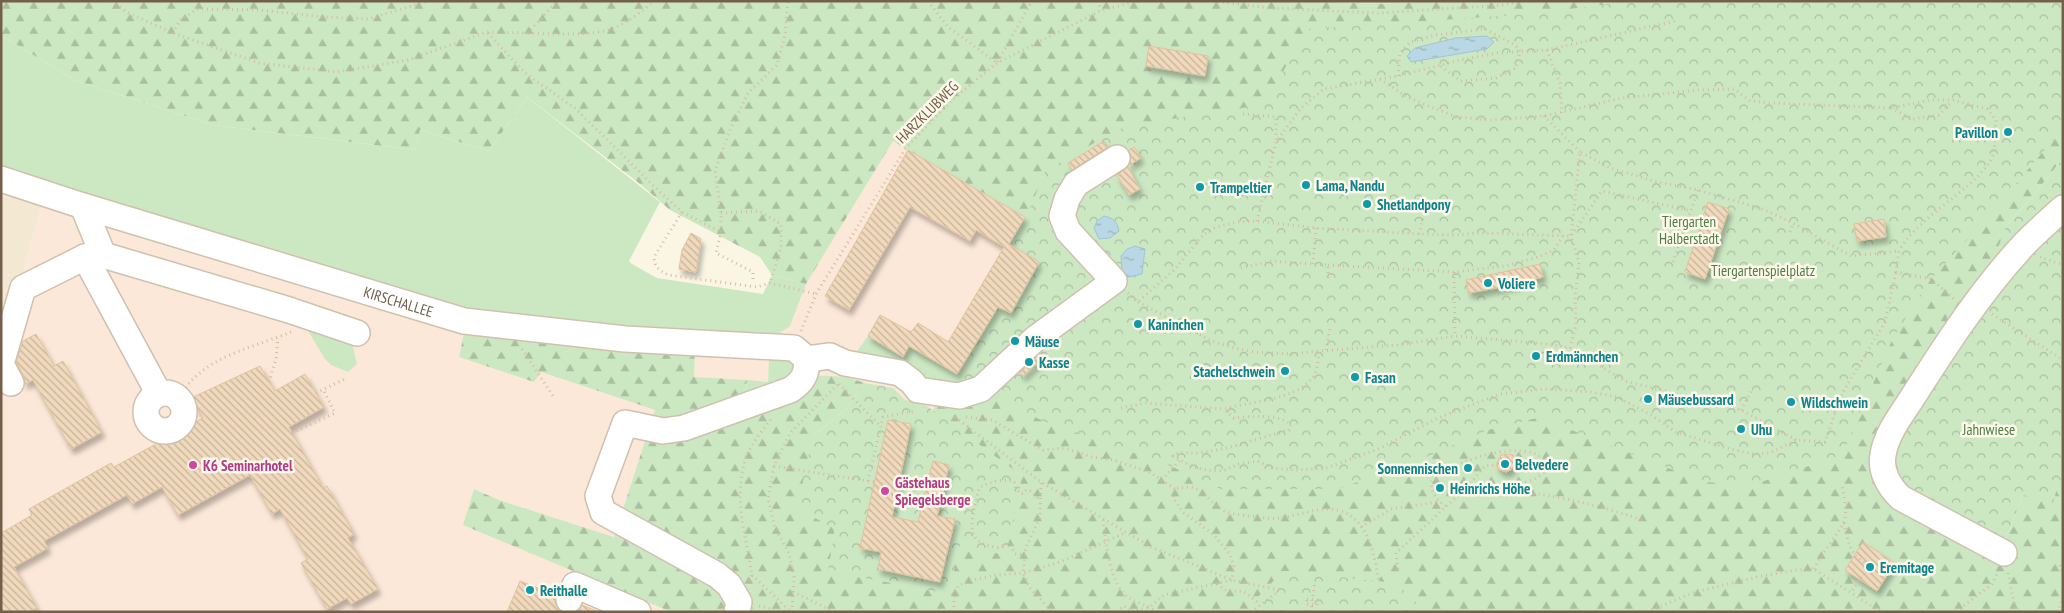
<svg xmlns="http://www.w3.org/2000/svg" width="2064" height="613" font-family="'PT Sans Narrow',sans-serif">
	<defs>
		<pattern id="forest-firs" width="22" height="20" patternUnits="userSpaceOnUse" patternTransform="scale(1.25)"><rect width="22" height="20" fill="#cce8c3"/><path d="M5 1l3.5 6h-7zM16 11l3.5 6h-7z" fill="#aabfa0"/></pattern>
		<pattern id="park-crowns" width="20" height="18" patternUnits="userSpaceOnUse" patternTransform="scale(1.25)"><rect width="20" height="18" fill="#cce8c3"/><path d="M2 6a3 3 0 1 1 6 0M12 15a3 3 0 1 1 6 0" fill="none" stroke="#aabfa0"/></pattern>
		<pattern id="water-ripples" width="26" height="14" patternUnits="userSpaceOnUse" patternTransform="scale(1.25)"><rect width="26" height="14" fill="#b9d7e4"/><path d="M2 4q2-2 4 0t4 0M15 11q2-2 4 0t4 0" fill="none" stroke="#9bb2bb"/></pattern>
		<pattern id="building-back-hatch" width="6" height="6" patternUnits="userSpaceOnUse" patternTransform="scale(1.25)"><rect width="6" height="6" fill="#f0d9bc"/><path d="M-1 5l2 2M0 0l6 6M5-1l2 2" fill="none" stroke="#c7b39b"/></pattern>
		<filter id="shadow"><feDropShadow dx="3" dy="5.5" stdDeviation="2.5" flood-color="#0004"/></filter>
	</defs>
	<rect width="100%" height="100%" fill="#fbf6e4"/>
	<path fill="#f3e9d2" d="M1,165L48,182L1,350Z"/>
	<path fill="#fbe8d8" d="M893,141L1026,217L1028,256L957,374L1022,476L821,375L796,374L769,357L768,382L694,378L695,353L465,328L459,357L540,372L655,410L614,537L499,500L474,489L464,525L671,612H1V350L48,182L790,325L806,284Z"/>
	<path fill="#cce8c3" d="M1314,1H1435L1378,4Z
		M1,35L74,80L213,125L415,150L420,130L489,151L527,97L660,202L629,261L632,264L657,278L763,294L772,275L806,284L790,326L778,334L626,329L465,310L48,182L1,165Z
		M313,327L351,339L357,364L348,372L331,365L325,359L308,331Z
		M868,336L903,357L909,346L969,382L938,385L907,368L856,356L857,351Z
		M769,356L794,358L796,374L745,398L747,380L768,382Z"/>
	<path fill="url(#forest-firs)" d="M1,1H1314L1378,4L1435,1H2063V158L2033,196L2007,225L1995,558L2010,528L2023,495L2058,484H2063V612H671L463,525L474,489L499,500L614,537L655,410L541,372L534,382L459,357L465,328L695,352L694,377L747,380L745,397L796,374L847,377L865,383L846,409L813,436L835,529L829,571L959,546L1022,476L932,411L957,374L1028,256L1009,244L1026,217L893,141L806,284L772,275L760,257L670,210L640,184L527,97L489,151L420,130L415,150L213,125L74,80L1,35Z"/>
	<path fill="url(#park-crowns)" d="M1632,1H2063V128L1988,217L1931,279L1893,338L1842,455L1752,485L1704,482L1566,428L1550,420L1537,418L1488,430L1422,459L1338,489H1221L1166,464L1043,421L981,390L957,374L1028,256L1009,244L1026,217L1046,170L1119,129L1204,113L1265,105L1306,29L1531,14Z
		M2063,158V484H2058L2053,504L2023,495L2010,528L1995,559L1923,520L1890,467L1895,436L2006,277L1995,255L2007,225L2033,196Z
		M865,383L893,388L905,400L924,404L1022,476L1006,555L959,546L949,594L828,571L835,529L797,508L813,436L846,409Z
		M1283,571L1396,583L1426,612H1256L1258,597Z"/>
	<path fill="url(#water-ripples)" stroke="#a0c5d6" d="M1487,36L1494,42L1487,49L1411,62L1407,56L1415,48L1456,38Z
		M1104,216C1113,218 1117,221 1119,231L1110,238L1099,239L1094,228L1097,221Z
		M1135,246L1145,249L1142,274L1129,277L1122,271L1121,256L1127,249Z"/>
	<path fill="url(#building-back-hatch)" stroke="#e2c29d" filter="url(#shadow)" d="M1149,46L1208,56L1205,76L1146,66Z
		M1104,141L1108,147L1072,170L1068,163Z
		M1134,147L1141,158L1128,166L1131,158L1129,150Z
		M908,150L1025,217L1009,244L1039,262L1011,313L998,307L957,374L909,346L903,357L868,336L880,315L911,332L918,323L948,342L1004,247L976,230L970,241L910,207L849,310L825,296Z
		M1128,167L1140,189L1129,195L1117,175Z
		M1708,202L1729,209L1705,279L1685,272Z
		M1884,219L1886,237L1857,241L1854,224Z
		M691,233L701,239L696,272L679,269L682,250Z
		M1540,264L1543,277L1513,285L1469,293L1466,280Z
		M36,334L54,366L63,361L102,432L71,449L33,380L25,384L24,376L16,362L23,341Z
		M1040,354L1044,357L1023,376L1020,372Z
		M260,366L275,391L305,374L324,407L289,427L323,488L327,486L354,534L348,538L378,589L351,604L347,598L327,609L301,563L308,559L280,509L272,514L250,475L178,515L162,487L132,504L127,495L44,541L48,548L14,567L37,608L29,612H1V533L32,515L29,509L111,463L114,467L203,418L191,398Z
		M888,420L911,424L892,517L918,522L933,461L949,465L937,516L955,519L940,582L878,569L881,552L860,548Z
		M1506,454L1513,455L1514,464L1512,469L1506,472L1500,470L1496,465L1501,455Z
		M1863,542L1895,563L1877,591L1845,570Z
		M520,581L556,595L555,603L561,612H507Z
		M582,605L596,611V612H577Z"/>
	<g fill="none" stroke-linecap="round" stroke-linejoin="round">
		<defs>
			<g id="minor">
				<path id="s1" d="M1,179L83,206L464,321L625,339L794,348L807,359"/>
				<path d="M83,206L103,255L289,310L357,333"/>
				<path d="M103,255L85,257L159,394"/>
				<path d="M807,359L830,356L845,363L900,373L912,382L918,390L959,396L981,389L1036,338L1114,281L1068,231L1062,216L1067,199L1076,184L1117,158"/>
				<path d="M11,383L1,364L23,288L85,257"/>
				<circle cx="165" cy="412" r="19"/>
				<path d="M2004,553L1901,498C1889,487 1880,471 1883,455C1886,433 1903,413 1914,395C1946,345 1979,294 2019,250C2032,235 2048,222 2063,208"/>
				<path d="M569,600L575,585L638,612"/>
				<path d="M737,612L739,602L729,585L717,575L603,512L598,496L625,423L663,431L684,428L790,390C803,382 807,374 807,359"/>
			</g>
		</defs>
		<use href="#minor" stroke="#cfc1ae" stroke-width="28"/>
		<path stroke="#d5bca0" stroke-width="3" stroke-dasharray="1 4" stroke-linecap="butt" d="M112,1L128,13L173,33L259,63L337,72L408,60L487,32L528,33L557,1
			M928,1L947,26L997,63L1032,1
			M1097,1L1102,10
			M1213,1L1270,8L1378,13L1504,5L1521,1
			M173,33L180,20L197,9L257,10L326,17L368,19L428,1
			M488,33L525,73L576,109L662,194L682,212L721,232
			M528,33C547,34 595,36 611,29C627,23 641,12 654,1
			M1547,50L1560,83L1562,113
			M1398,76L1400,53L1410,42L1436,35L1485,29L1515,45L1520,51L1516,68L1496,78L1461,81L1439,65
			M1380,79L1407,97L1456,117L1491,120L1544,116L1622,98L1699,90L1734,89L1750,101L1772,103L1891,108L1931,100H1953L1987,109L1996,120C1995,131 1996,145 1993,155C1990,164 1983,170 1977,177C1953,201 1915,222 1899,251
			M1891,108L1913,119L1939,115L1952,101
			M1243,114L1276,117V141
			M1544,116L1580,152
			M682,212L654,257C654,267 659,270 668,275L757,287L770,283L816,294
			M721,213L759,211L781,224V248L770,283
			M1257,221L1276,142L1301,108L1324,89L1398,76L1460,60L1497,53L1547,50L1675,21
			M1790,232L1793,223
			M1419,234L1423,217
			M2040,257L2063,265
			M1673,262L1698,190
			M1313,264L1316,228
			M1328,265L1454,272L1505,266L1538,257L1554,250L1563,236
			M1241,268L1271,261L1328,265V281
			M1454,272L1455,336
			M753,279V272L716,253L721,232V213L715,171L730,130L748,93L777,65L785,35L788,1
			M1128,293L1138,302L1175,269L1203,235L1216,227L1238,222L1257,221L1316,228L1419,234L1455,235L1480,233L1571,236L1602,191L1691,211
			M1138,302L1212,341L1234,348L1255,352L1293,354L1319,351
			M1992,314L2063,360
			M801,331L816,294L906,148L953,99L997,63L1102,10L1140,1
			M1570,348L1576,325L1575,297L1579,263L1571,236L1580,152L1608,167L1653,181L1698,190L1763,209L1793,223L1851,256L1899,251L1896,272L1931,279L1955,300
			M522,349L553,396
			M1326,350L1330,328
			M269,382L276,359L278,338
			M839,384L880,426
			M316,393L345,379
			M180,396C203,356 253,348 291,332
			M1121,408L1146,403L1224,409
			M1741,410L1752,390
			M955,417L1041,482L1151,547L1232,580L1279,590
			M966,417L992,420L1043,450L1065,448L1092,457L1114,460L1151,473L1175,489
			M179,425L183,429
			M292,433L335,413L323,389
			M1796,440L1741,410L1625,381L1570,348L1548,344L1455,336L1397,345L1319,351C1318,360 1318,371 1312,378C1295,401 1250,401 1224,409L1234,418C1253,416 1275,414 1291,424L1289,430C1260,438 1230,449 1199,453C1189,454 1182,450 1173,456L1193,467L1207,470L1223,471L1239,464L1257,461L1273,468L1296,470L1326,468L1376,450L1438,418L1500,394L1544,389L1591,392L1617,397L1651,415L1676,432L1730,449L1754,454L1770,453L1796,440L1825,442L1841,395L1885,322L1896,272
			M774,466L874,482
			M1162,480L1180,460
			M868,481L883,417L914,411
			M1041,483L1040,518L1026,547L1023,573L1030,588L1052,612
			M1467,487L1485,466L1498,465
			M953,504L974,510C969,535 972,543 999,548L1006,544H1010L1015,554L1025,555
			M1446,506C1436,500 1433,495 1431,483C1451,462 1505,444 1533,453C1540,455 1543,462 1547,467C1540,481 1522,483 1508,487
			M974,510L979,488C991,481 1001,479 1014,481L1016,489L1020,493L1023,494L1026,490L1031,491L1040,500
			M1103,520C1106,542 1109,585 1129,598C1138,603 1149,606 1157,612
			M1844,523C1849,545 1849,553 1869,566L1851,592
			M1361,527L1391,509L1438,502
			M2060,565L2063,574
			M1398,569L1396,553L1467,487C1527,489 1587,501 1643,520
			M1814,569C1820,555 1842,530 1845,519C1847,508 1844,496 1842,484
			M2008,573L2016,612
			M752,575L791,612
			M749,581L752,575C746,536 732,495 747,455C752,443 763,430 771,419
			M1217,584L1227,591H1243L1260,604
			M793,592L835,612
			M1307,599L1318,600L1317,605L1306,604Z
			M1312,601L1315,582
			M759,606L787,612
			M1132,611L1150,607L1164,595L1232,580L1234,565L1229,553L1213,534L1184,513L1173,498L1175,489C1202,481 1204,499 1224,511C1232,515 1255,516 1265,518C1293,522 1325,498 1351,516C1372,532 1374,558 1379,581
			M792,612L794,577L789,553L775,528L768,498L774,466L790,433L839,383
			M954,612V599L958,586L968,581L997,575L1023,573L1060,562L1125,533
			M1117,612L1124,606L1133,611
			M1251,612L1279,591
			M1311,612L1312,604
			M1647,612L1695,592L1757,577L1796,570L1814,569L1881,612
			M1956,612L1992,584L1998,572
			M2057,612L2063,599"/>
		<use href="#minor" stroke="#fff" stroke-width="25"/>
	</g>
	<g fill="#0f9aa8" stroke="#fef9ea" stroke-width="2">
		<circle cx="2008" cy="132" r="5"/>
		<circle cx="1306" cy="185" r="5"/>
		<circle cx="1200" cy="187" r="5"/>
		<circle cx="1367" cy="204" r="5"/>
		<circle cx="1488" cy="283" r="5"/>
		<circle cx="1138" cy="324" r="5"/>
		<circle cx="1015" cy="341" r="5"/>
		<circle cx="1536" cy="356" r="5"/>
		<circle cx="1029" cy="362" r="5"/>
		<circle cx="1285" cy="371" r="5"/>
		<circle cx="1355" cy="377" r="5"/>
		<circle cx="1648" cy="399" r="5"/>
		<circle cx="1791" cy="402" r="5"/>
		<circle cx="1741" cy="429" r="5"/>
		<circle cx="1505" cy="464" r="5"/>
		<circle cx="1468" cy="468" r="5"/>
		<circle cx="1440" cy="488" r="5"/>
		<circle cx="1870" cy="567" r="5"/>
		<circle cx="530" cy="590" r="5"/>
	</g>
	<g fill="#d1479c" stroke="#fef9ea" stroke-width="2">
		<circle cx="193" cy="465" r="5"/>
		<circle cx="885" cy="491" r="5"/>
	</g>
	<g text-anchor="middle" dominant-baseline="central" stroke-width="5" stroke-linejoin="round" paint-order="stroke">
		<g font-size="15" fill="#735f4a" stroke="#fef9ea">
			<text transform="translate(927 112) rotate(-45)">HARZKLUBWEG</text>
			<text stroke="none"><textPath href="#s1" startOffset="416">KIRSCHALLEE</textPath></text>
		</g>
		<g font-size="15" font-weight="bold" fill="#0d838f" stroke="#fef9ea" text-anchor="start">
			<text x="1998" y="132" text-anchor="end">Pavillon</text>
			<text x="1316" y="185">Lama, Nandu</text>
			<text x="1210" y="187">Trampeltier</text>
			<text x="1377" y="204">Shetlandpony</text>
			<text x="1498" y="283">Voliere</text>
			<text x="1148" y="324">Kaninchen</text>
			<text x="1025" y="341">Mäuse</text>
			<text x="1546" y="356">Erdmännchen</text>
			<text x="1039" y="362">Kasse</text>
			<text x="1275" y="371" text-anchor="end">Stachelschwein</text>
			<text x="1365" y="377">Fasan</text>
			<text x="1658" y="399">Mäusebussard</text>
			<text x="1801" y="402">Wildschwein</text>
			<text x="1751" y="429">Uhu</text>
			<text x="1515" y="464">Belvedere</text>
			<text x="1458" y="468" text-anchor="end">Sonnennischen</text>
			<text x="1450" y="488">Heinrichs Höhe</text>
			<text x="1880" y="567">Eremitage</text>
			<text x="540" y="590">Reithalle</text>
		</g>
		<g font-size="15" fill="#4e7e45" stroke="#fef9ea">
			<text x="1689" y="221">Tiergarten<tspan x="1689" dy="17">Halberstadt</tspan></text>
			<text x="1763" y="270">Tiergartenspielplatz</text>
			<text x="1989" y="429">Jahnwiese</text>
		</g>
		<g font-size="15" font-weight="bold" fill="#b23c85" stroke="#fef9ea" text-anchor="start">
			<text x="203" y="465">K6 Seminarhotel</text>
			<text x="895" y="482">Gästehaus<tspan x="895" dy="17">Spiegelsberge</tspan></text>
		</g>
	</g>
	<rect width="2064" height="613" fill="none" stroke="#735f4a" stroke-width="5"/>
</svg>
